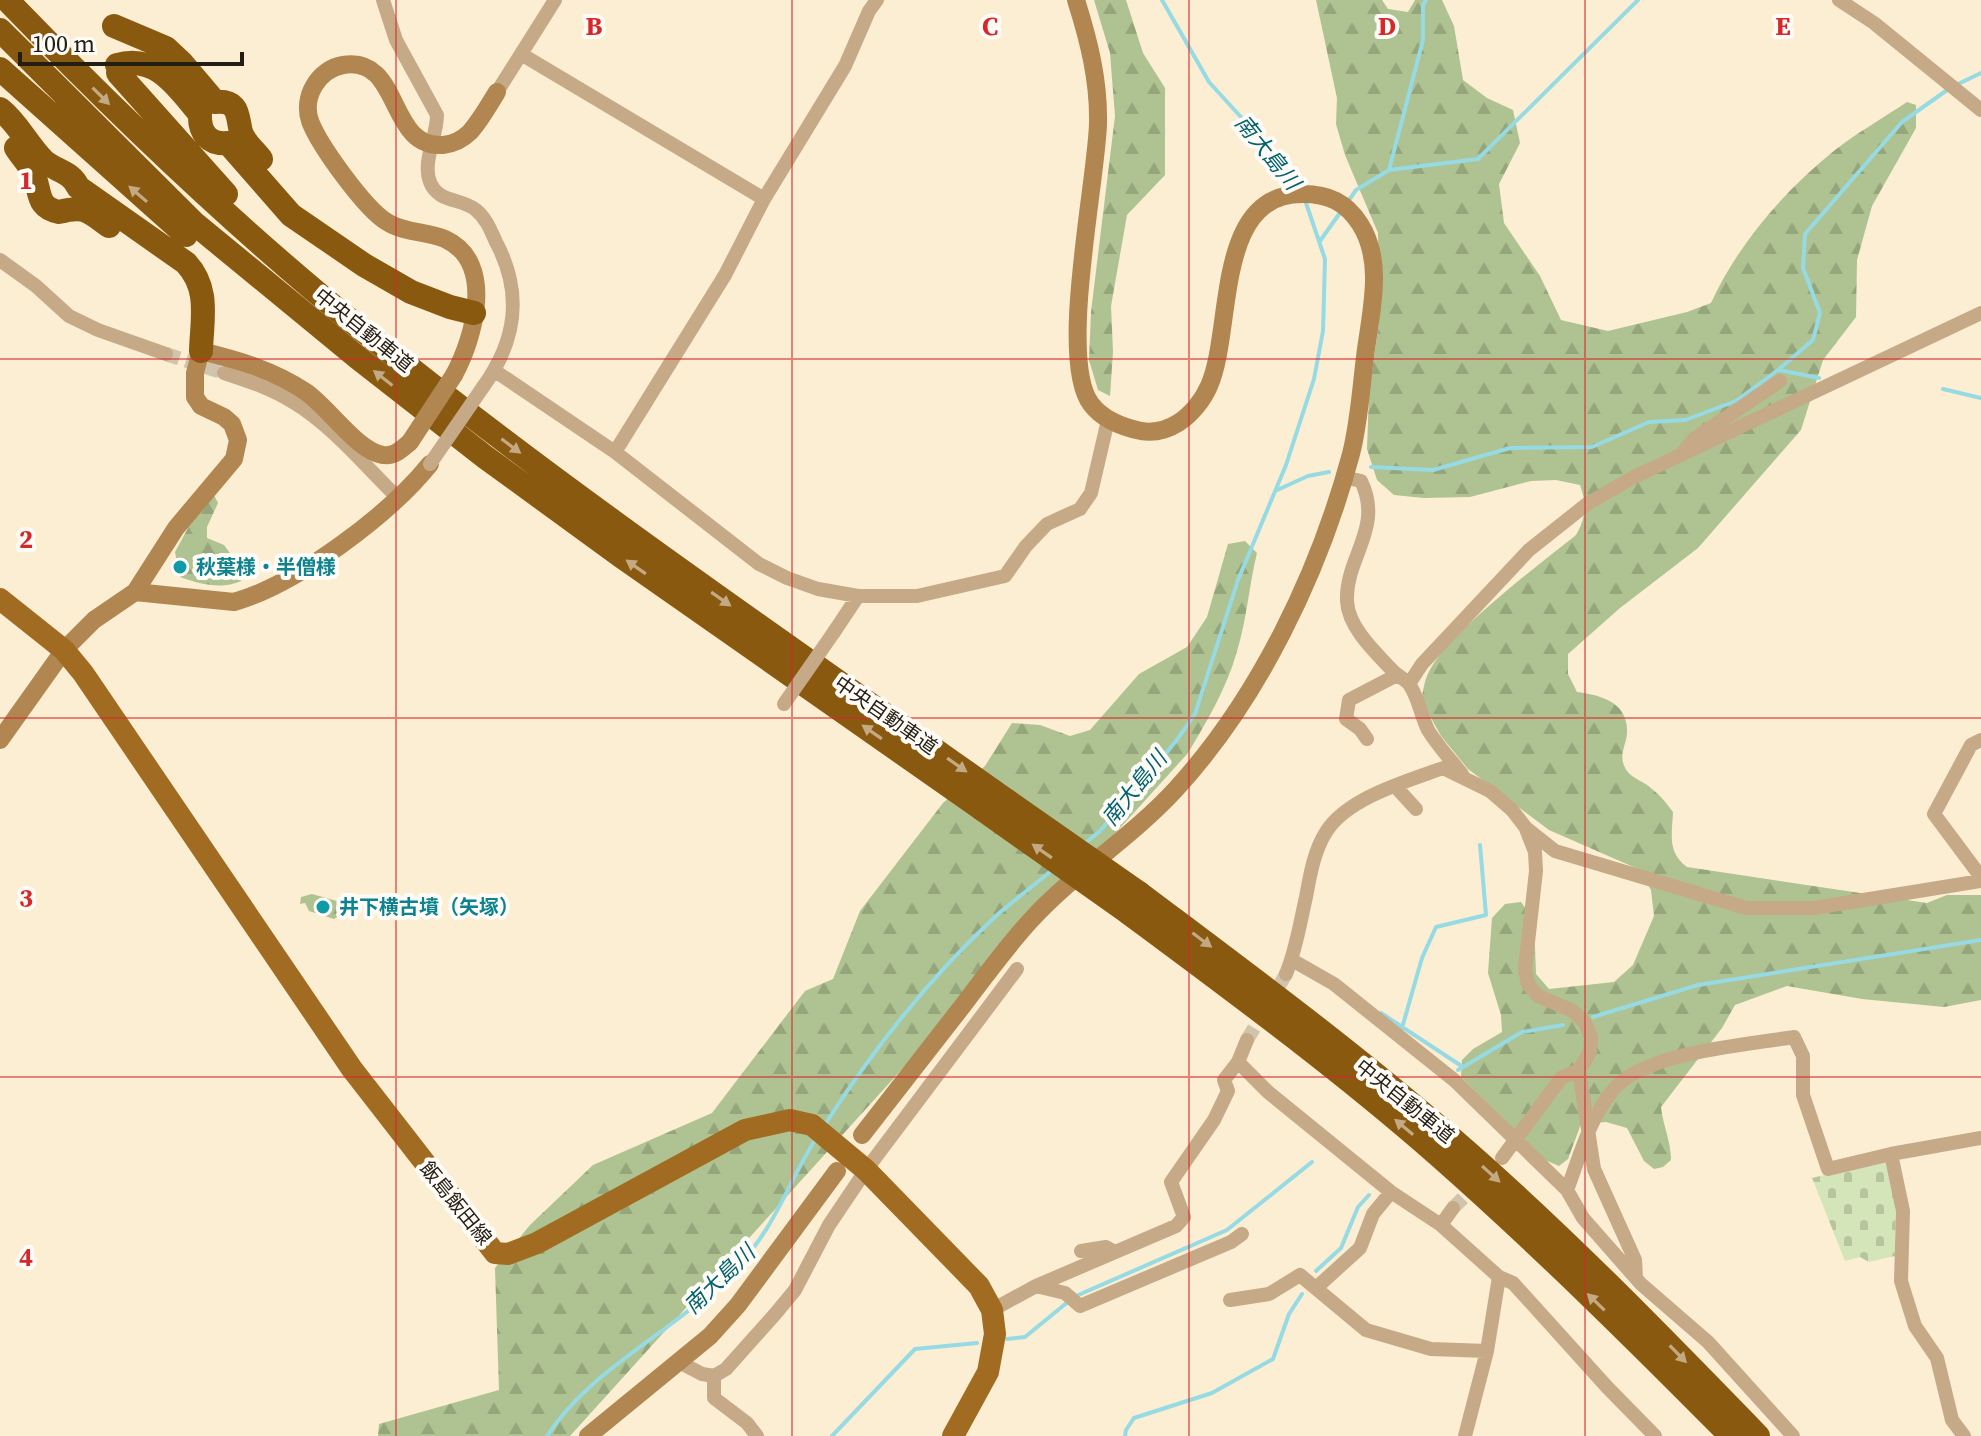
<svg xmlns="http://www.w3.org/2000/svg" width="1981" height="1436" font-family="'Source Serif 4','Noto Sans JP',serif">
	<defs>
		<pattern id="forest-firs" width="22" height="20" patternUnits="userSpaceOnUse" patternTransform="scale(2)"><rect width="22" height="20" fill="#afc291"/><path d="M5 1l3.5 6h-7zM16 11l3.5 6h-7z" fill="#96a67c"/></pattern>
		<pattern id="cemetery-stones" width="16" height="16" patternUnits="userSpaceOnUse" patternTransform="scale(2)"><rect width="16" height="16" fill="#d4e6b9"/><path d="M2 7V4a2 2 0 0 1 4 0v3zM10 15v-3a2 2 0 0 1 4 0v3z" fill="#b6c59e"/></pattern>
	</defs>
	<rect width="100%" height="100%" fill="#fbeed2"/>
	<path fill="url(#forest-firs)" d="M1094,0H1126L1143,53L1165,88V175L1127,215L1111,306L1113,352L1110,396L1098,390L1089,360L1091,312L1115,116L1110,53Z
		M1316,0H1382L1388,9L1408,12L1415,0H1442L1454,26L1463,80L1487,98L1513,110L1520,143L1499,184L1504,223L1540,276L1561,320L1608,331L1687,312L1711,303C1738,244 1784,191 1835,150C1857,133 1883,118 1907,102L1916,105V128L1872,206L1857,260L1856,317L1823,360L1801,430L1698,548L1620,608L1568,654V674L1577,692C1599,695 1626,701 1627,729C1628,745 1616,755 1627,771C1633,779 1645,782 1652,789C1660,795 1667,804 1673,812C1672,835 1667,852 1687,867L1927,903L1947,895H1981V1000L1944,1007L1862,999L1787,986L1735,1005L1722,1028L1661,1107C1663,1126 1671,1141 1671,1160L1663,1167L1654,1169L1644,1161L1627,1128L1606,1122L1581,1124L1568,1159L1559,1166L1545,1160L1461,1077L1462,1060L1473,1049L1502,1032L1501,1015L1488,973L1492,918L1505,904L1521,902L1534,920L1536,974L1549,989L1614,982L1633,965L1654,916L1651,890L1638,869L1549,830L1468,769L1441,736L1421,700C1423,693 1424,683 1427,676C1442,637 1540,564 1576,535C1586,518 1587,504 1580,485L1556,480L1531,481L1470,497L1424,498L1394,495L1377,480L1367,449L1369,393L1379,322L1378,233L1345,155L1336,124L1337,98Z
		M213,493L218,503L207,527V538L224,545L243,571L241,581C221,590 200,584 180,577L175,552L189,526Z
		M1245,541L1257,553C1249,585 1247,619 1237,651C1227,688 1207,721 1188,753L570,1436H378L379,1424L499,1390L495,1268L530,1225L593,1165L712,1113L805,991L833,979L860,911L943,803L985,766L1012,723L1040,725L1070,736L1090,730L1139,674L1187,647L1207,617L1228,544Z
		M312,894L344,903L347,911L334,919L309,911L305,903L300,904L301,897Z"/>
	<path fill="url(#cemetery-stones)" d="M1885,1160L1896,1206L1895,1256L1869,1262L1860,1257L1845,1261L1812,1178Z"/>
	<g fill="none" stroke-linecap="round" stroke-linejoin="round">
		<path stroke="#96dae4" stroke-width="4" d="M1162,0L1209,82L1281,161L1299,189
			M1958,84L1981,73
			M1389,170L1423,40V5L1426,0
			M1347,203L1356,190L1389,170L1478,159L1638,0
			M1320,241L1342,210
			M1779,370L1819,378
			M1943,389L1981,398
			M1371,467L1433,470L1510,448L1592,447L1649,422L1685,420L1736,401L1778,370L1813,340L1820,313L1803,268L1805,234L1902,122L1950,88
			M1275,491L1308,476L1329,472
			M1083,845L1100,831L1176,741L1195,714L1238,580L1286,465L1314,379L1323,331L1325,259L1305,200
			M1381,1013L1463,1067
			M1593,1017L1698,985L1981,940
			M1402,1028L1422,958L1436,927L1486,915L1480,845
			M1458,1070L1522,1032L1563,1025
			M824,1126C872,1051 930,977 995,917C1013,901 1033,886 1051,871
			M1316,1271L1341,1248L1358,1207L1369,1195
			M1076,1296L1227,1230L1312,1162
			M1007,1339L1025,1337L1069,1301
			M547,1436C582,1382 639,1350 688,1311C706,1297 722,1281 738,1265C774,1230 789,1181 815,1140
			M832,1436L915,1349L977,1343
			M1125,1436L1126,1430L1134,1418L1212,1393L1273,1359L1289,1314L1302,1294"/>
		<path stroke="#d0c4ac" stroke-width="14" stroke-dasharray="14 7" stroke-linecap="butt" d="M166,354L224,373
			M1247,1040L1286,974
			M1453,1208L1478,1183"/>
		<path stroke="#c6a987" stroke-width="14" d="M383,0L396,40L437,115C437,137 422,162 430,182C438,203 462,198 476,210C486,218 491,231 496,242C523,293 517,340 483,387
			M1839,0L1874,23L1981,110
			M521,54L764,199
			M497,92L555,0
			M0,260L36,286L69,316L98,330L166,354
			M495,371L615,452L759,564L787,578L818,589L858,596H917L1005,576L1026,546L1047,524L1080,509L1091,493L1108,420
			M224,373C248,381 271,388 293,402C333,426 366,467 399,499
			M1684,451L1694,439L1780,381
			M615,452L725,275L764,199L845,66L869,11L877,0
			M1343,477L1361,481C1384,528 1345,558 1347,601C1348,628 1377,654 1394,672C1398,676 1405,679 1409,684C1418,696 1421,716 1428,730C1437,745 1451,760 1462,774
			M834,632L858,596
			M1409,684L1422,664L1529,550L1587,504L1632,478L1981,313
			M1367,739L1360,729L1346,719L1349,700L1397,675
			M1981,740L1971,745L1934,814L1981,877
			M1395,786L1416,809
			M1292,960L1334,984L1454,1080L1567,1190L1583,1218L1641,1284L1708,1342L1793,1436
			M1286,974C1296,950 1300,923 1306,897C1310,875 1314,851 1326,832C1347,798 1407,781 1443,768L1490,791L1512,810L1526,828L1555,851L1746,908H1814L1981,881
			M1247,1040L1238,1062L1268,1092L1391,1192L1441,1225L1499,1277L1513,1283L1607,1387L1655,1436
			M1579,1070L1594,1169L1635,1260L1636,1278
			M1891,1154L1903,1211L1901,1281L1915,1326L1937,1358L1952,1420L1964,1436
			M1502,1158L1561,1078L1579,1070L1590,1052L1591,1037L1585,1023L1573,1011L1538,996L1528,984L1525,969L1536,871L1535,852L1526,829
			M1567,1190C1580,1156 1589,1119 1613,1090C1644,1052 1747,1045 1794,1037L1803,1056V1095L1828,1169L1891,1154L1981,1138
			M1441,1225L1453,1208
			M1081,1251L1106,1247L1115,1252
			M1036,1286L1065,1293L1080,1306L1231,1242L1242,1234
			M1316,1288L1360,1248L1373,1214L1391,1192
			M1230,1300L1269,1294L1300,1275L1366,1330L1431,1349L1487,1351
			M992,1310L1036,1286L1176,1226L1184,1217L1171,1182L1214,1120L1228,1091L1224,1080L1238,1062
			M679,1362L702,1374L714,1376L726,1369L776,1313L795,1290L829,1225L866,1170L1017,969
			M714,1376V1398L747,1423L757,1436
			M1465,1436L1487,1351L1499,1277"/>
		<path stroke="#b18651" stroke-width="18" d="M454,375C474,338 496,262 445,239C426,231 404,233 387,222C365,209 319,145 310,121C306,109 308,96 314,86C320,75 331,67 343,65C402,55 387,149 443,145C453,144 463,139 470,132C480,121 489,105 497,92
			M135,592L234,602C297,584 389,515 430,464
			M0,740L64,650L94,620L135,592L176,528L234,459L238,440L232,424L224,417L201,406L195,397V373L201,351C238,360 273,370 306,392C328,407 357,451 383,455C394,457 402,449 410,442
			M862,1135C896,1091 930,1048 964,1004C986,975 1007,946 1031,920C1075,872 1132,837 1176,789C1259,698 1319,573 1351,454C1359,423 1361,389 1365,357C1370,314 1385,263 1360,224C1346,202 1328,194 1303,194C1213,193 1234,330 1209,386C1203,400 1191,415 1178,423C1167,430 1154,433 1141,431C1122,427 1103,420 1091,404C1058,360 1096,185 1098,124C1099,81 1089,41 1076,0
			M588,1436L710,1336L738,1305L837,1171"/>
		<path stroke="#a16c21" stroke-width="22" d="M0,599L64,650L83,673L352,1069L495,1253L508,1254L537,1243L745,1130L790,1120L812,1125L866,1170L979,1286L992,1310L995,1334L988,1372L953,1436"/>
		<path stroke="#8a5910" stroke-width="24" d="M7,0C119,116 236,228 361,329C564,493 780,640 993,791
			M114,26L166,48L182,63L215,102C240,100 237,116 241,132C244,142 255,151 261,159
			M0,30L194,223L357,357L485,457L621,556L982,809
			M117,65C157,54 177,87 200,114C199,133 209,145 228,143L291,215L364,265L411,292L450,307L474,313
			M0,69L186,235
			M118,73L226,194
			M0,109C18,123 27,144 43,160C55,171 71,171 78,187L186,263C210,289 202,318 201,351
			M16,148C21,156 28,163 32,171C42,189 34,207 59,212C85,205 88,211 109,226
			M1139,893C1244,972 1350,1050 1449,1136C1558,1230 1658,1333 1758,1436
			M1129,913C1234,991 1340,1069 1438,1155C1540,1245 1636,1340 1731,1436"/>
		<path stroke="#c6a987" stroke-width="14" d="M430,464L483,387
			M784,704L834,632"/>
		<path stroke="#b18651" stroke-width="18" d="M410,442L454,375"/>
		<path stroke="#8a5910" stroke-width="24" d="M993,791L1139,893
			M982,809L1129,913"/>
	</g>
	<defs><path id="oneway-solid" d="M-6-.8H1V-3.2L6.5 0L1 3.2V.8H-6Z" transform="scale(2)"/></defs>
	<g fill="#c4aa84">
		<use href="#oneway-solid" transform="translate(101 96) rotate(45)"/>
		<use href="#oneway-solid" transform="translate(138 194) rotate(-139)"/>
		<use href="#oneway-solid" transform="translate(383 378) rotate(-142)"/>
		<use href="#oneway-solid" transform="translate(511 446) rotate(37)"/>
		<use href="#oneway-solid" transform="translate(636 567) rotate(-145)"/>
		<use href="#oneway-solid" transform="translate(721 599) rotate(35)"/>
		<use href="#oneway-solid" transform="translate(872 732) rotate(-145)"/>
		<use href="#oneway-solid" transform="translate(957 765) rotate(35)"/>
		<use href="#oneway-solid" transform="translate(1042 851) rotate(-145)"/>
		<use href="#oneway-solid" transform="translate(1202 940) rotate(37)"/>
		<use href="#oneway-solid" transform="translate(1404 1127) rotate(-140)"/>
		<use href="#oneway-solid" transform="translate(1491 1174) rotate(42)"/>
		<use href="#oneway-solid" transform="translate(1596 1302) rotate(-136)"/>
		<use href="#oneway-solid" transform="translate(1678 1354) rotate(46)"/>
	</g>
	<path fill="none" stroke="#d62828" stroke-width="2" stroke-opacity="0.55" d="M396,0V1436M792,0V1436M1189,0V1436M1585,0V1436M0,359H1981M0,718H1981M0,1077H1981"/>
	<g fill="#0f9aa8" stroke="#fffcf7" stroke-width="3">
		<circle cx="180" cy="567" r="8"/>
		<circle cx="323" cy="907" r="8"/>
	</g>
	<g text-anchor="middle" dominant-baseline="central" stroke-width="8" stroke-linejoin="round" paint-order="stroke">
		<g font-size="20" fill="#231e14" stroke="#fffcf7">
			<text transform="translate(364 330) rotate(39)">中央自動車道</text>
			<text transform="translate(886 715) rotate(35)">中央自動車道</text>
			<text transform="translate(1405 1101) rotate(39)">中央自動車道</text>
			<text transform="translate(456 1203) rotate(51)">飯島飯田線</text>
		</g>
		<g font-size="20" font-weight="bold" fill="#0d838f" stroke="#fffcf7" text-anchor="start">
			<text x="196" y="567">秋葉様・半僧様</text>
			<text x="339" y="907">井下横古墳（矢塚）</text>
		</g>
		<g font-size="22" font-style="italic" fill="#00636e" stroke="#fffcf7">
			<text transform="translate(1268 152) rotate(51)">南大島川</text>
			<text transform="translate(1134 788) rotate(-51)">南大島川</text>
			<text transform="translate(719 1279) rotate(-44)">南大島川</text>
		</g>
	</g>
	<g font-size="26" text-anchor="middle" font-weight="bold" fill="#d62828" stroke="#fffcf7" stroke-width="8" stroke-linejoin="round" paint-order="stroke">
		<text x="594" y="35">B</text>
		<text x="990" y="35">C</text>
		<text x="1387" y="35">D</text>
		<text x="1783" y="35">E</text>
		<text x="26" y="189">1</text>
		<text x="26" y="548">2</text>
		<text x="26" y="907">3</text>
		<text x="26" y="1266">4</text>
	</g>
	<path d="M20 52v12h222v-12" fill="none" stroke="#231e14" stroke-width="4"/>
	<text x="32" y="52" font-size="24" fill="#231e14" stroke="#fffcf7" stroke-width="6" paint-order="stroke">100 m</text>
</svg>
